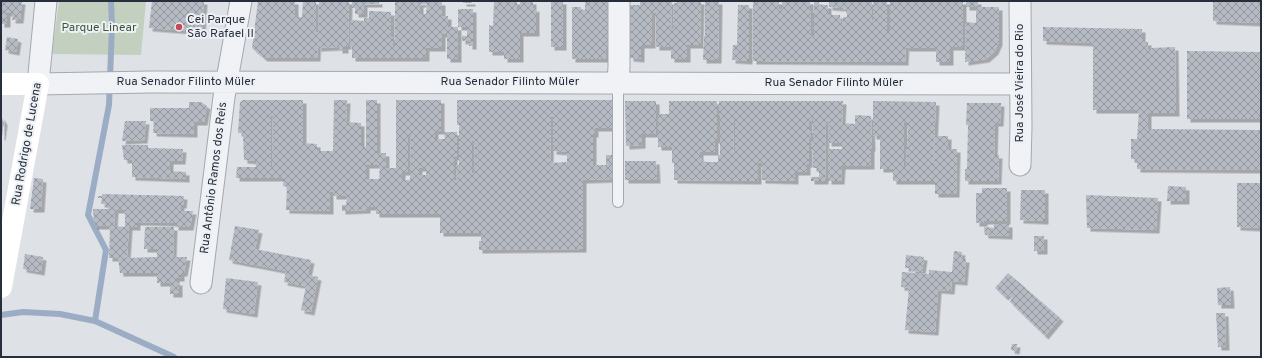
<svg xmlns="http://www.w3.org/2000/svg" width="1262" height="358" font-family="Overpass,sans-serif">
	<defs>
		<pattern id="building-cross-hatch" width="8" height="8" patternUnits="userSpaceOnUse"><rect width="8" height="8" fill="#b5bac3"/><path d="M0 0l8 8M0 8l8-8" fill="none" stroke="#9398a0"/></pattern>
		<filter id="shadow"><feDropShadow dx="3.5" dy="3.5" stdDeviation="0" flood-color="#0004"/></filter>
	</defs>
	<rect width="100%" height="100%" fill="#dee1e6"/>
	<path fill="#c3d0bf" d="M59,1H146L141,55L52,54Z"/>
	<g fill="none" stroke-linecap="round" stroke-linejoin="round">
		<path stroke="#9badc4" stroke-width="6" d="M1,315L23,312L60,314L95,321L174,357
			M95,321L106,250L88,215L109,105L112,26L111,1"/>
	</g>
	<path fill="url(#building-cross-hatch)" fill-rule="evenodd" filter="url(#shadow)" d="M1,1H22L20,20H12L13,13H7V24H1Z
		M152,1H204L202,32L149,28Z
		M258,1H295V17H302L303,1H316V33L318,32L317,58H264L252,48Z
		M319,1H349L348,46H345V50H339V47L318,48Z
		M352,1H379V4H364V14H355V8H352Z
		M395,1L442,2V16H448V27H458V59H447V34H442V48H426V58H352V46H350L351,20L364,21V18H369V11L391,12V37H393V47H395ZM420,4H427L426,14H420Z
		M463,1H472V3H463Z
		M494,1H517V10H520V1H533V9L536,8V33H520V59H504V52H489V25L493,26Z
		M551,1H563V47H551Z
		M587,1H611L612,48H606L605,59H572V7H581V9L585,10V2Z
		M640,1H672L671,29L673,30L674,3H677V1H701L700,45H687V59H671V47H656V13H652V45H641V59L630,58V45H625V5H640Z
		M705,1H719L718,60H703L704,36H705Z
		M753,1H779V9H782V1H810V9H811V37H814V1H819V5H828V15H840L841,27H842L843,17H847V10H843V8L829,7V1H872V20H873V1H887V31H890V1H963V47H950V62H936V48H906V42L905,62L753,61Z
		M966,1H978V7H999V42L995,51L986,59L965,62L966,22L976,23V7H966Z
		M1213,1H1261V23L1213,21Z
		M738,5H749V61L732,60L733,45H737Z
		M458,9H473V46H469V40L462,41V36H467V27H458Z
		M1043,27L1142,29V42H1148V49H1152L1151,48L1175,47L1176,113H1148V129L1261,130V170L1137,169V159H1131V139H1137L1139,110H1093V43L1043,41Z
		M7,37L18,39L16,52L5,50Z
		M1187,51L1261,52V119H1187Z
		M243,100H303V143L317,144V151H333L334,100H347L346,122L361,123V147H366V100H377V153H386V168H396V100H441V131H435V139H445L444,132H457V157H454V180H457L456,166L459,165V125H457V100H612V128H595V134H593V165H606V155H612V179L583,180V249L479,250V241H481V233H440V214H376V207H367V210L342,211V205H346L347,196H333V192H330V211L286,210L287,187L283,186V178H236L237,167H256V161L244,160L243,133H238L240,102ZM271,116H273L272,170H271ZM551,117H553V151L567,152V162L550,163ZM408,134H411L410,180H402V172H408ZM472,141H475L474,173H472ZM366,165H380L379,179H366ZM419,168H426V175H419Z
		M625,101H656V134H642V145L626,146Z
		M669,101H717V140H715V152H700V158H702V162H718V155H720V116H719V101H843L842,123L855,124V115L871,116L872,148H871V166H842L841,181H828V149H842V143H828L829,122H826L825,181H811V177H819V168H813V150L811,151V140H813V118H811L812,121H809V130H811V139H809V164H807V172H795V181L762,180V163H758V181L674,180V163H672V147H658V114H669ZM734,117H735V150L733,151Z
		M873,101L936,102L933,165H934L935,136H948V149H957L956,194H935V181H893V169H880V136H873ZM904,122H907V129H908L906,167H904Z
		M189,102H201L207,106L204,122H194V134L153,133L154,121H150V108H189Z
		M967,103H1001L1000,123H995L994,155H999L998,181H965V169H967L968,125H966Z
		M1,116L4,122L2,137H1Z
		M125,121H146L144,140L122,141Z
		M122,145H148V148L183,149L182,161H170V171L186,172V179L132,177V160H124Z
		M625,161H656L657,180H625Z
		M34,178L43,179L41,209H30Z
		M1237,183H1261V228L1237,227Z
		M1168,186L1186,187V201H1167Z
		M982,188H1007V221H984V223H976V193H982Z
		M1021,190H1045V221L1020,220Z
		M102,194L184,196L183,205H181V211H193L190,227H175V223L137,222V227H129L127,258L157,257V249H144L145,227H174L173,257H187L184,273H181V278H176V282H179V294H170V283H157V273H120L118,258H109L110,226H94L93,209H108V204H101L102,198H98V196H102ZM115,210H125V227L114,226Z
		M1086,195L1158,198L1156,230L1087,228Z
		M994,224H1009V236L985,235L984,227L994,228Z
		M235,226L259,230L255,249L311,260L308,275L318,277L311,312L301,310L306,286L284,282L286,271L229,260Z
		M1034,236H1044V251H1034Z
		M954,251L962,252L961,259H966L964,282L952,281L951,291L938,290L935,332L905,330L909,288L901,287L902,272L929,274V270L952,272Z
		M25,254L43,257L41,272L23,269Z
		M906,255L924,257L922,272L911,271L912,268H905Z
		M1008,273L1060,318L1045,336L1010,302L1012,298L1008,294L1005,297L995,288Z
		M226,278L258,282L254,314L223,309Z
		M1230,287L1231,305H1218L1217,288Z
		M1216,313H1225L1226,347H1218Z
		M1012,344H1017L1016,351L1011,350Z"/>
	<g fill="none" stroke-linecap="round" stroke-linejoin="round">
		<defs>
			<path id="lane" d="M618,82V202"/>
			<path id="street" d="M46,1L38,84L150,82L1020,84
				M1020,1L1021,126L1020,165
				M618,82L619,67V1
				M201,283L224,97L241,1"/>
		</defs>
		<use href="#lane" stroke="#a4a8b0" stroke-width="12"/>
		<use href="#street" stroke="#a4a8b0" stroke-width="23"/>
		<use href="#lane" stroke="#f0f2f5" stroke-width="10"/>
		<use href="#street" stroke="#f0f2f5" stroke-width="21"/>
		<path stroke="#fff" stroke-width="22" d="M1,84H38L1,287"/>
	</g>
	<circle fill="#c54958" stroke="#edf0f4" stroke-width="1.5" cx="179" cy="27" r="4"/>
	<g text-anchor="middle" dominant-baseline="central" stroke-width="4" stroke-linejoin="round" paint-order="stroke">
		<g font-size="12" fill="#282f3c" stroke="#edf0f4" text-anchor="start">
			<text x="187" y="20">Cei Parque<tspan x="187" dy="14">São Rafael II</tspan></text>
		</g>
		<g font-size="12" fill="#3b5736" stroke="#edf0f4">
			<text x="99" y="28">Parque Linear</text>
		</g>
		<g font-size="12" fill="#282f3c" stroke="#edf0f4">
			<text x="186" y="82">Rua Senador Filinto Müler</text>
			<text x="510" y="82">Rua Senador Filinto Müler</text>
			<text x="834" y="83">Rua Senador Filinto Müler</text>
			<text transform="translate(1020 83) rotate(-90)">Rua José Vieira do Rio</text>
			<text transform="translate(27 144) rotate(-80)">Rua Rodrigo de Lucena</text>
			<text transform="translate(214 178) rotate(-83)">Rua Antônio Ramos dos Reis</text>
		</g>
	</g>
	<rect width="1262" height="358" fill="none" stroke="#282f3c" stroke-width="4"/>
</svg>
